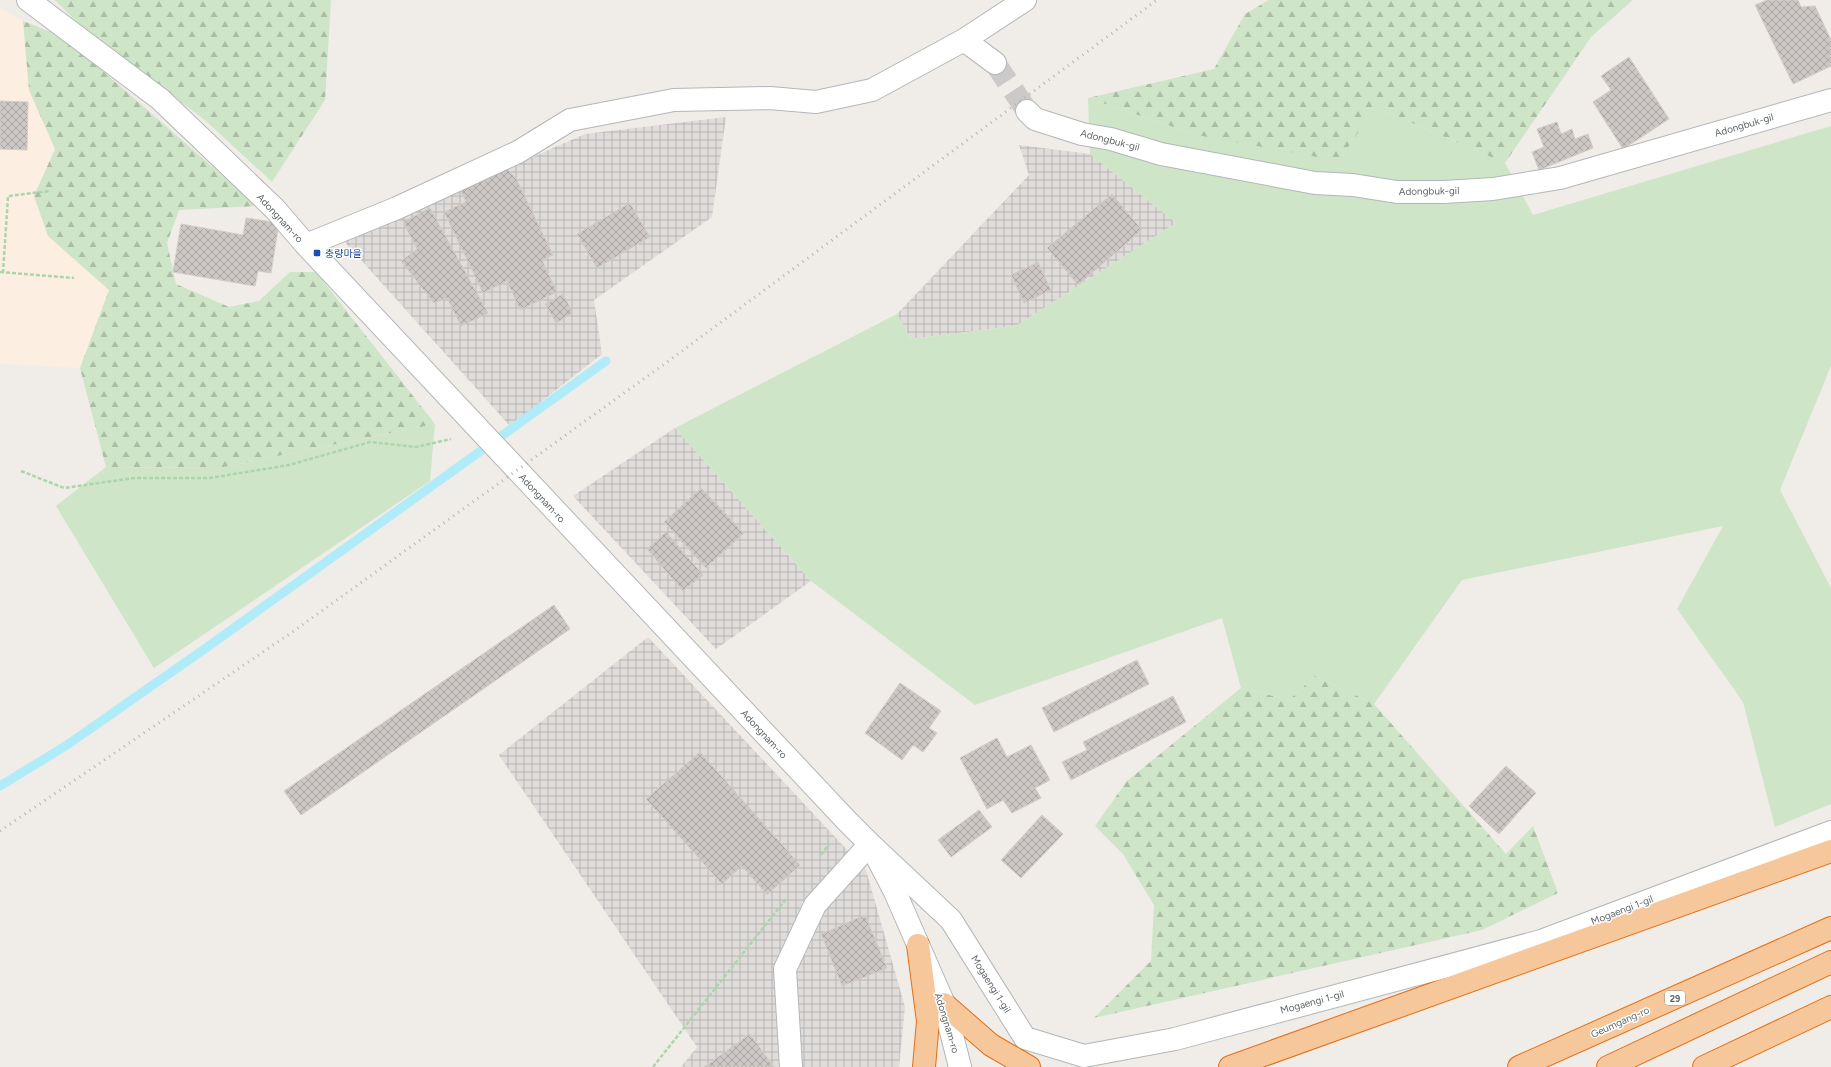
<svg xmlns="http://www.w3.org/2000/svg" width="1831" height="1067" font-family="Figtree,'Noto Sans KR',sans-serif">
	<defs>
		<pattern id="industrial-grid" width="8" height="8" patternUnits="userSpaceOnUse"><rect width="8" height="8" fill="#dfdcda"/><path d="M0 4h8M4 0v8" fill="none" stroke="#b8b6b5"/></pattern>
		<pattern id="forest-firs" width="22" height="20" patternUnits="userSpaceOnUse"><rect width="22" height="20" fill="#cfe5c7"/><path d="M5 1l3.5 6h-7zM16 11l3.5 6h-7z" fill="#abbda5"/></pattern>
		<pattern id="building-cross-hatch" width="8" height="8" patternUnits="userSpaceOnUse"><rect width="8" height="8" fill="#ccc7c4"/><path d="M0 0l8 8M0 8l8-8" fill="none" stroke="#a9a5a3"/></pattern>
	</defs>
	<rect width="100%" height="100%" fill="#f0ece8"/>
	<path fill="#fcefe1" d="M0,8L23,21L29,90L55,150L34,196L48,236L109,290L80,368L0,364Z"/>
	<path fill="url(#industrial-grid)" d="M726,117L712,217L594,300L602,354L510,426L343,240L585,134Z
		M1019,145L1090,154L1176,223L1016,326L911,339L897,314L1029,175Z
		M675,428L811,581L716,649L573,496Z
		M648,637L866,870L905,1007L899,1067H681L697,1047L499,755Z"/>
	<path fill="#cfe5c7" d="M1088,98L1197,135L1375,107L1505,163L1533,215L1831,126V366L1780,490L1831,588V804L1775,827L1743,702L1677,609L1723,526L1462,580L1374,704L1315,676L1289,700L1241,688L1222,618L975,705L811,581L675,428L897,314L911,339L1016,326L1176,223L1090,154Z
		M435,424L430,481L154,668L56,506L106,467L219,468Z"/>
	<path fill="url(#forest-firs)" d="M55,0H331L325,100L272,182L206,121L81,26Z
		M1269,0H1633L1591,37L1505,163L1375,107L1339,161L1197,135L1088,98L1214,69L1245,14Z
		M23,21L64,37L257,206L179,210L167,243L176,284L229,307L259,301L290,272H316L435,424L219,468L106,467L80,368L109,290L48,236L34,196L55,149L29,90Z
		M1315,676L1374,704L1506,854L1533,826L1558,893L1482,930L1094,1018L1151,961L1154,905L1123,854L1095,826L1127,781L1241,688L1289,700Z"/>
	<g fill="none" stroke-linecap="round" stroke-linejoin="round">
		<path stroke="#b0ebf9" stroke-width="9" d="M0,786L67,745L213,643L606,361"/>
	</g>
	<path fill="url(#building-cross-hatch)" stroke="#d4cdc7" d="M1767,0H1798L1801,7L1815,6L1831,40V66L1793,84L1755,5Z
		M1629,57L1669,119L1623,149L1593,102L1611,90L1601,76Z
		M0,101L28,102L27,150L0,149Z
		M1557,122L1561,134L1572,129L1575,139L1588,134L1593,148L1539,170L1532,152L1544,147L1537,129Z
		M507,169L517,180L553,255L542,260L557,292L520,310L507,281L483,293L444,212L466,202L461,191Z
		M1112,194L1142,230L1078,285L1047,248Z
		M630,203L650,237L597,268L577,234Z
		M430,208L488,313L461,326L447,298L434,303L401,261L417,249L403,222Z
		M246,218L279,223L271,273L258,271L255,286L173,272L181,224L243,235Z
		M1038,262L1051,290L1024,303L1011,275Z
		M563,294L573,313L556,323L545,304Z
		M701,488L744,533L706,568L664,522Z
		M666,532L703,575L683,591L647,549Z
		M554,605L570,629L301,815L284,791Z
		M1137,660L1149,684L1054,732L1042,708Z
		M900,683L941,711L929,728L937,733L923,752L913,745L902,760L865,733Z
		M1173,696L1186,722L1071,780L1062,762L1087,750L1083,742Z
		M997,738L1007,757L1031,745L1050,780L1035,788L1041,798L1012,813L1003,800L987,809L960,758Z
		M700,752L800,865L767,895L742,866L722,884L646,799Z
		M1506,766L1536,793L1499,834L1469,806Z
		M979,810L992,827L951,857L938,840Z
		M1042,815L1063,834L1021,878L1001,860Z
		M865,915L887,968L842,986L821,934Z
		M750,1034L774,1067H704Z"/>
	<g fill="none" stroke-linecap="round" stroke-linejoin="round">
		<path stroke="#cccac8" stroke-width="22" stroke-dasharray="22 11" stroke-linecap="butt" d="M995,63L1027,111"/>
		<defs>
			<path id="minor" d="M28,0L160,99L275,209L306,245L847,821L870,844L895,892L944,1004L960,1067
				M964,40L1025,0
				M1027,111L1035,119L1082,134L1111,139L1161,154L1315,183L1353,185L1397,192H1444L1493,189L1560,178L1831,100
				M306,245L397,208L518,152L570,120L674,100L770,98L816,102L872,90L964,40L995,63
				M791,1067L785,969L815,905L870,844L951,920L1025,1038L1084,1056L1175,1039L1541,941L1831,832"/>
			<path id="highway" d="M918,945L928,1021L924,1067
				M944,1004L991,1045L1029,1067
				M1230,1067L1831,851
				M1519,1067L1831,928
				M1608,1067L1831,962
				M1704,1067L1831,1007"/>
		</defs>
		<use href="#minor" stroke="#b3b7b9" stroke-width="24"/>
		<use href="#highway" stroke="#e66e12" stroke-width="24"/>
		<path stroke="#abd6ab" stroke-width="2.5" stroke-dasharray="4 2" stroke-linecap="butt" d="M0,272L74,278
			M3,273L8,196L50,191
			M21,471L64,488L134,478H210L289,465L370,442L416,447L451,439
			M821,855L830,843
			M653,1067L786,899"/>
		<use href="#minor" stroke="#fff" stroke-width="22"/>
		<use href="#highway" stroke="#f5c79a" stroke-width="22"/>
		<path stroke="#b4b5b5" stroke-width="3" stroke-dasharray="1 5" stroke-linecap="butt" d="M0,831L291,633L663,365L1157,0"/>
	</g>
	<rect fill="#1a4fb4" stroke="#fff" stroke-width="1.5" x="313" y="249" width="8" height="8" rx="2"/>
	<g text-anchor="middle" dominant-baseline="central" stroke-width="3" stroke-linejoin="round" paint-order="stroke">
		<rect fill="#fff" stroke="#8f9395" stroke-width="1" x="1665" y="991" width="20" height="14" rx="3"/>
		<g font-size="9" font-weight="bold" fill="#5f6567">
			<text x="1675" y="998">29</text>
		</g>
		<g font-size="10" fill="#5f6567" stroke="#fff">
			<text transform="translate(1744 125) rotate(-16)">Adongbuk-gil</text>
			<text transform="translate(1110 140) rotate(14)">Adongbuk-gil</text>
			<text transform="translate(1429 191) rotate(-1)">Adongbuk-gil</text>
			<text transform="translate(280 218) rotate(47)">Adongnam-ro</text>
			<text transform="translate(542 498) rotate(47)">Adongnam-ro</text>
			<text transform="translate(764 734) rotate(47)">Adongnam-ro</text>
			<text transform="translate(1622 910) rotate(-21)">Mogaengi 1-gil</text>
			<text transform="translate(991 984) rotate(58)">Mogaengi 1-gil</text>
			<text transform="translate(1312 1002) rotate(-15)">Mogaengi 1-gil</text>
			<text transform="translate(1620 1022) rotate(-24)">Geumgang-ro</text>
			<text transform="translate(947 1023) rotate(73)">Adongnam-ro</text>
		</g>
		<g font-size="10" fill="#164399" stroke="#fff" text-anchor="start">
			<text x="325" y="253">충량마을</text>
		</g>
	</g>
</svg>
